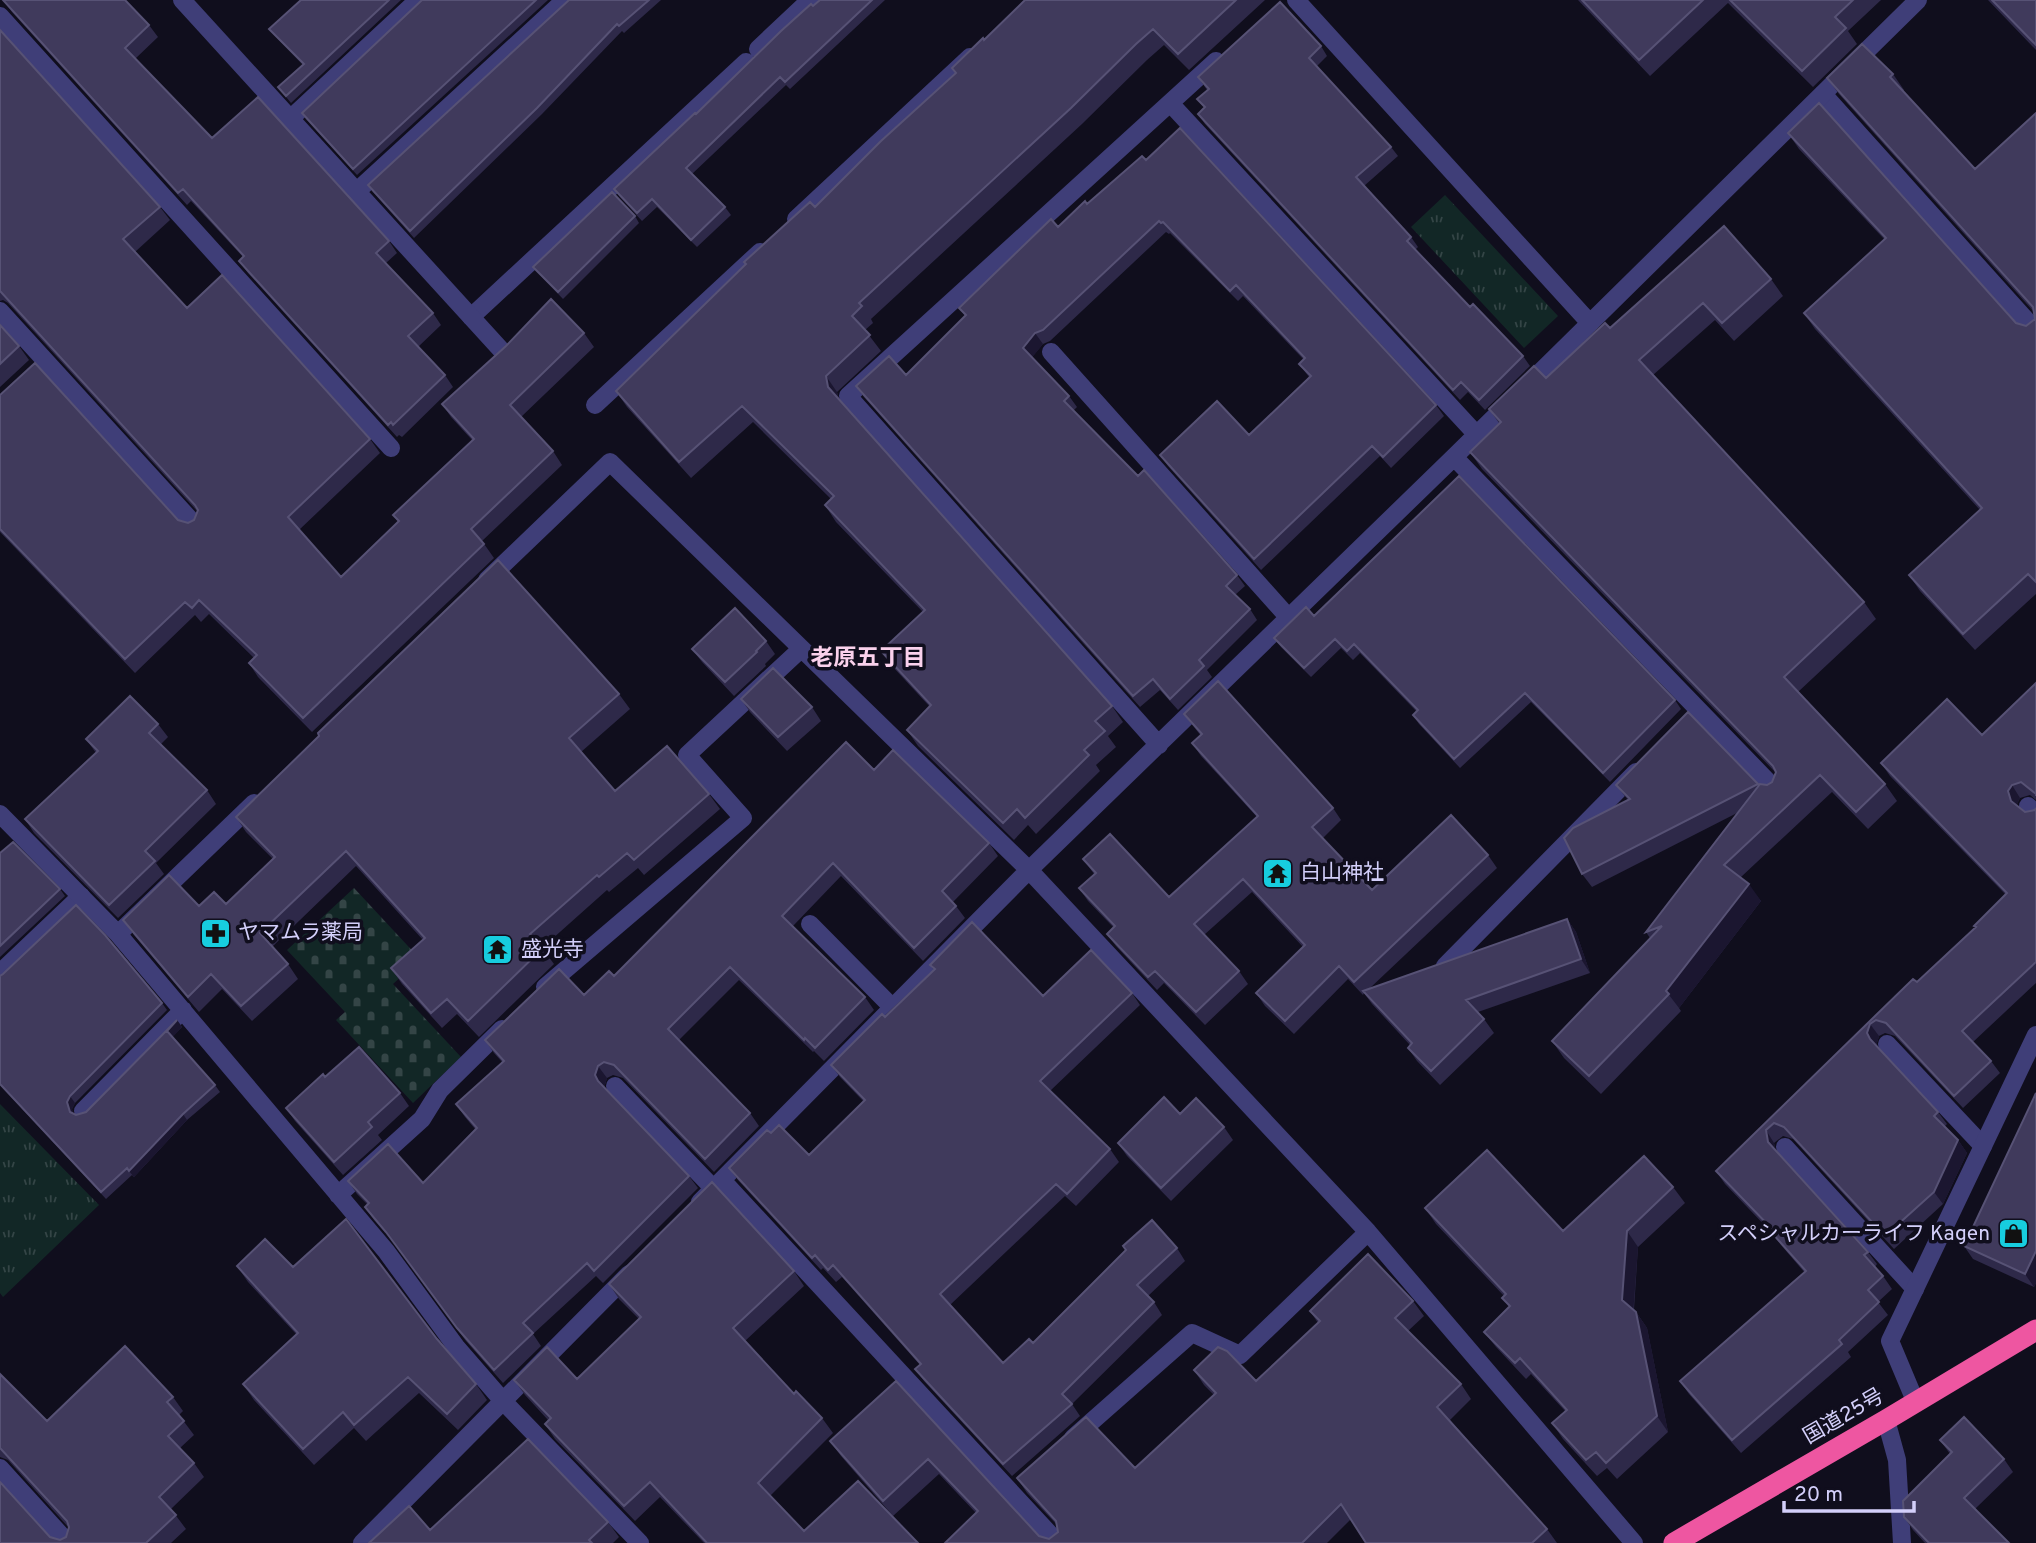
<svg xmlns="http://www.w3.org/2000/svg" width="2036" height="1543" font-family="Overpass,'Noto Sans JP',sans-serif">
	<defs>
		<pattern id="cemetery-stones" width="16" height="16" patternUnits="userSpaceOnUse" patternTransform="scale(1.75)"><rect width="16" height="16" fill="#122726"/><path d="M2 7V4a2 2 0 0 1 4 0v3zM10 15v-3a2 2 0 0 1 4 0v3z" fill="#344546"/></pattern>
		<pattern id="park-tufts" width="24" height="20" patternUnits="userSpaceOnUse" patternTransform="scale(1.75)"><rect width="24" height="20" fill="#122726"/><path d="M3 7l-1-3M5 7V3M7 7l1-3M15 17l-1-3M17 17v-4M19 17l1-3" fill="none" stroke="#344546"/></pattern>
	</defs>
	<rect width="100%" height="100%" fill="#100e1d"/>
	<path fill="url(#cemetery-stones)" d="M354,888L420,959L393,984L461,1057L413,1103L336,1020L345,1012L287,950Z"/>
	<path fill="url(#park-tufts)" d="M1445,195L1558,316L1524,348L1411,227Z
		M0,1104L99,1205L3,1297L0,1293Z"/>
	<g fill="none" stroke-linecap="round" stroke-linejoin="round">
		<path stroke="#3f3e78" stroke-width="18" d="M758,49L810,0
			M1823,94L2036,331
			M796,219L970,57
			M471,317L746,62
			M595,405L760,252
			M2028,806L2036,814
			M810,924L893,1008
			M0,973L81,896
			M1887,1044L1983,1146
			M615,1086L714,1189
			M1785,1147L1915,1289"/>
		<path stroke="#3f3e78" stroke-width="18" d="M182,0L503,352
			M1296,0L1589,322
			M0,16L391,448
			M1170,103L1477,435
			M290,119L418,0
			M356,192L565,0
			M0,311L196,526
			M1051,352L1289,618
			M1454,457L1777,791
			M487,580L610,462L1029,870L1368,1232L1634,1543
			M1159,745L848,396L1216,61
			M0,814L118,934L386,1251L457,1348L503,1401L640,1543
			M118,934L254,803
			M1445,966L1636,772
			M545,987L743,818L687,755L801,649
			M83,1111L183,1010
			M722,1180L1058,1543
			M338,1195L422,1119L440,1090L502,1029
			M700,1202L1029,870L1454,457L1918,0
			M1916,1403L1890,1341L2036,1035
			M1886,1420L1897,1460L1902,1543
			M1073,1438L1192,1333L1240,1355L1368,1232
			M0,1468L68,1543
			M362,1543L629,1274"/>
		<path stroke="#ee56a1" stroke-width="21" d="M1674,1543L1886,1420L2036,1330"/>
	</g>
	<path fill="#2e2949" d="M3,0L149,25L158,37L135,59L212,138L389,241L397,253L386,263L433,313L441,325L418,347L445,375L453,387L402,437L399,435L397,437L248,273L239,261L243,257L191,201L187,205L12,12Z
		M301,0H401L291,103L278,87L303,65L274,35L269,29Z
		M422,0H548L357,175L306,119L302,113Z
		M569,0H661L624,33L622,31L542,114L414,238L373,192L368,185Z
		M820,0H885L790,89L786,85L692,174L725,207L731,215L697,247L657,207L642,221L620,197L614,189Z
		M1025,0H1265L1189,70L1164,45L1147,60L1082,124L871,319L873,323L865,330L881,351L837,392L839,399L1112,706L1123,722L1108,736L1116,747L1096,765L1100,771L1036,834L1028,825L1014,840L918,746L907,730L930,707L893,667L881,651L923,612L836,522L825,505L831,499L753,422L691,478L627,407L616,391L815,207L956,74L952,68L984,40Z
		M1578,0H1881L1848,31L1857,44L1813,87L1728,3L1650,76Z
		M1988,0H2036V50Z
		M0,30L160,207L170,220L135,252L187,308L370,439L380,453L299,530L341,577L398,522L393,515L472,440L451,417L442,404L584,333L594,347L521,417L553,451L562,465L482,541L494,558L312,732L258,677L249,663L254,658L209,614L201,622L195,615L135,673L0,532V395L178,520L188,523L194,520L197,511L8,303L3,300L0,301Z
		M1321,46L1327,56L1317,66L1391,147L1398,156L1364,186L1411,237L1418,247L1415,250L1470,307L1523,356L1530,366L1485,410L1468,392L1460,400L1205,124L1198,114L1204,108L1197,99L1207,90L1198,77Z
		M1893,74L1904,90L1903,91L1975,169L2036,113V594L1975,650L1920,591L1909,575L1980,510L1815,329L1804,313L1884,239L1799,149L1788,133L2016,323L2026,326L2035,319L2034,312L1839,94L1827,78Z
		M1146,160L1436,405L1444,416L1391,468L1380,456L1261,570L1168,466L1160,455L1249,435L1309,377L1299,364L1304,360L1243,296L1238,301L1170,233L1169,234L1166,232L1050,341L1043,344L1032,357L1069,396L1077,407L1073,411L1237,575L1245,586L1235,595L1250,609L1257,620L1207,670L1212,677L1178,710L1160,690L1140,707L864,397L856,386L906,375L965,316L959,308L1058,227Z
		M635,216L639,223L563,299L538,273L533,267Z
		M1771,279L1783,296L1734,341L1715,320L1653,375L1864,602L1876,619L1798,692L1885,784L1897,801L1868,829L1832,792L1741,877L1761,901L1679,1008L1681,1011L1601,1094L1564,1058L1552,1041L1650,938L1646,932L1737,813L1592,887L1582,874L1628,800L1616,785L1688,712L1759,785H1767L1772,782L1776,773L1482,469L1470,452L1499,423L1489,409L1546,378L1610,328Z
		M0,325L19,346L29,360L0,387Z
		M1314,616L1675,700L1681,709L1610,782L1531,702L1460,768L1419,724L1413,715L1417,712L1360,653L1353,660L1341,648L1311,677L1281,647L1274,638Z
		M766,641L775,654L765,664L766,666L734,696L702,662L692,649Z
		M2036,683V800L2030,795L2020,798L2017,804L2018,807L2025,812L2035,810L2036,808V983L1973,1042L1991,1061L2000,1073L1963,1108L1895,1036L1885,1033L1879,1036L1876,1046L1938,1112L1947,1124L1945,1126L1958,1140L1967,1153L1943,1204L1894,1249L1793,1139L1783,1136L1774,1143L1776,1151L1868,1252L1877,1264L1875,1267L1883,1276L1892,1289L1878,1302L1888,1315L1848,1352L1851,1357L1741,1453L1689,1394L1680,1381L1805,1273L1781,1245L1772,1233L1725,1184L1716,1171L1913,979L1917,982L1976,928L2005,894L1890,776L1881,763L1982,735Z
		M619,694L630,709L581,752L615,791L709,794L720,809L644,875L638,868L609,892L607,890L542,948L554,964L479,1037L457,1014L442,1028L402,984L391,968L423,940L356,866L272,947L288,964L298,979L252,1021L222,989L199,1012L134,935L123,920L199,906L226,904L273,859L246,832L236,817Z
		M741,699L812,707L821,721L787,751L750,712Z
		M1184,714L1333,808L1341,820L1323,838L1372,890L1488,855L1497,868L1369,989L1567,919L1576,932L1590,973L1478,1012L1484,1019L1494,1033L1440,1085L1417,1061L1408,1048L1410,1045L1372,1004L1364,993L1363,995L1348,979L1294,1034L1265,1006L1256,993L1303,947L1252,892L1204,935L1239,971L1248,984L1205,1025L1164,983L1157,990L1116,946L1107,934L1114,928L1088,901L1079,888L1094,874L1083,859L1169,897L1257,817L1201,756L1192,743L1201,736Z
		M158,724L168,737L161,744L207,790L216,804L156,863L164,874L118,918L34,833L25,819L96,753L86,739Z
		M874,770L989,843L998,856L953,902L965,918L923,961L841,876L793,926L865,997L874,1010L824,1061L814,1051L813,1052L739,980L679,1040L750,1113L759,1126L714,1172L623,1078L613,1075L607,1078L604,1088L689,1176L698,1188L603,1283L596,1276L533,1334L541,1346L503,1383L466,1341L395,1244L374,1220L365,1207L368,1205L357,1194L348,1181L423,1183L475,1129L465,1117L456,1104L502,1062L494,1053L485,1040L584,995L614,976Z
		M0,853L60,889L65,896L0,957Z
		M930,965L1043,996L1132,993L1140,1005L1050,1091L1110,1149L1119,1162L1076,1206L1065,1196L950,1305L1003,1363L1033,1343L1126,1251L1123,1246L1177,1248L1185,1261L1148,1296L1154,1302L1162,1315L1072,1404L1080,1416L1012,1476L924,1381L915,1369L920,1365L842,1277L836,1282L823,1268L821,1270L738,1180L729,1168L771,1133L809,1155L864,1102L840,1077L831,1065L934,970Z
		M0,976L162,1003L167,1010L75,1103L72,1109L73,1114L76,1115L86,1112L177,1020L182,1027L172,1037L215,1085L220,1092L187,1120L134,1177L132,1175L106,1199L0,1085Z
		M325,1077L400,1093L409,1106L378,1135L382,1140L343,1175L295,1121L286,1108Z
		M2036,1093V1283L2034,1287L1973,1259L1964,1246Z
		M1180,1114L1224,1127L1233,1140L1171,1201L1127,1156L1118,1143Z
		M1673,1187L1685,1203L1638,1247L1634,1309L1647,1328L1668,1432L1617,1479L1607,1468L1597,1476L1563,1439L1552,1423L1565,1411L1531,1374L1526,1379L1496,1347L1484,1332L1509,1307L1502,1298L1504,1296L1436,1224L1425,1208L1563,1231Z
		M237,1266L293,1267L437,1339L476,1384L487,1400L458,1430L419,1393L366,1441L354,1428L314,1465L254,1400L243,1384L296,1334L248,1282Z
		M794,1271L804,1286L745,1341L794,1394L822,1418L833,1433L770,1496L804,1531L918,1543H704L660,1497L635,1521L555,1439L545,1424L548,1420L525,1395L514,1380L577,1379L639,1319L619,1299L609,1284Z
		M1413,1301L1424,1316L1408,1331L1461,1384L1471,1399L1450,1420L1547,1529L1557,1543H1365L1351,1519L1327,1543H945L976,1513L939,1474L893,1516L841,1456L830,1441L896,1381L1039,1536L1049,1539L1058,1532L1057,1525L1027,1493L1017,1478L1135,1468L1214,1395L1204,1385L1194,1370L1256,1381L1318,1323L1310,1311Z
		M0,1374L47,1421L173,1397L183,1411L179,1415L194,1435L180,1448L194,1463L204,1477L171,1509L186,1529L171,1543H0L50,1537L60,1540L66,1537L69,1528L8,1460L0,1457Z
		M1940,1440L2004,1459L2013,1472L1975,1509L2009,1543H1925L1913,1530L1904,1517L1950,1454Z
		M608,1522L619,1537L613,1543H369L430,1530Z"/>
	<path fill="#1b1630" d="M1035,333L1043,344L1031,359L1023,348Z
		M826,376L837,392L840,404L828,387Z
		M2012,785L2020,798L2017,804L2020,814L2011,801L2008,791Z
		M1749,884L1761,901L1679,1008L1666,991Z
		M1567,919L1576,932L1590,973L1581,959Z
		M177,1020L182,1027L172,1038L167,1031Z
		M1870,1024L1879,1036L1876,1046L1870,1039L1867,1033Z
		M598,1066L607,1078L604,1088L598,1081L595,1075Z
		M70,1096L75,1103L72,1109L75,1119L70,1112L67,1102Z
		M183,1114L187,1120L134,1177L129,1171Z
		M1766,1130L1774,1143L1777,1155L1768,1142Z
		M1958,1140L1967,1153L1943,1204L1934,1192Z
		M1627,1231L1638,1247L1633,1315L1622,1300Z
		M2036,1251V1283L2034,1287L2025,1274Z
		M1636,1312L1647,1328L1668,1432L1657,1416Z"/>
	<path fill="#403a5c" stroke="#575275" stroke-width="2" d="M3,0H125L149,25L125,48L212,138L258,97L389,241L376,253L433,313L408,336L445,375L393,425L391,422L388,425L239,261L244,256L183,189L178,193Z
		M301,0H389L286,96L278,87L304,64L269,29Z
		M422,0H536L353,169L302,113Z
		M569,0H649L619,26L617,24L537,108L410,231L368,185Z
		M820,0H872L785,82L780,77L686,168L725,207L691,240L652,199L637,213L614,189L695,113L696,114L781,31L811,4L813,6Z
		M1025,0H1236L1178,54L1153,29L1136,44L1071,108L859,303L862,306L852,316L870,335L826,376L828,387L1112,706L1095,721L1105,731L1084,750L1089,755L1025,818L1017,809L1003,823L907,730L931,705L881,651L925,610L825,505L834,496L742,406L679,462L616,391L746,264L744,262L810,202L815,207L881,141L956,73L952,68L983,38L984,40Z
		M1582,0H1703L1639,60Z
		M1730,0H1853L1835,17L1846,28L1802,71Z
		M1992,0H2036V45Z
		M1280,2L1321,46L1309,58L1391,147L1356,177L1411,237L1407,241L1470,307L1473,304L1523,356L1479,400L1461,382L1453,390L1198,114L1205,107L1197,99L1209,89L1198,77Z
		M0,30L160,207L123,239L187,308L222,275L370,439L288,517L341,577L399,521L393,515L474,439L442,404L506,346L551,299L584,333L510,405L553,451L471,529L484,544L303,718L249,663L257,655L199,600L192,608L185,602L125,659L0,529V395L35,363L178,520L188,523L194,520L198,510L195,505L0,291Z
		M1862,44L1893,74L1890,77L1975,169L2036,113V582L2028,574L1963,634L1909,575L1982,508L1804,313L1886,238L1788,133L1819,103L2016,323L2026,326L2035,319L2033,307L1827,78Z
		M1180,128L1436,405L1383,457L1372,446L1254,559L1160,455L1217,401L1249,435L1311,376L1299,364L1305,358L1236,285L1230,291L1163,222L1161,223L1159,221L1043,330L1035,333L1023,348L1069,396L1064,401L1138,476L1144,470L1237,575L1226,586L1250,609L1199,660L1204,666L1170,699L1153,679L1133,696L856,386L889,356L906,375L966,315L959,308L1051,219L1058,227L1085,201L1087,204L1142,156L1146,160Z
		M612,192L635,216L558,292L533,267Z
		M1724,226L1771,279L1722,323L1703,303L1639,360L1864,602L1784,677L1885,784L1856,812L1820,775L1724,865L1749,884L1666,991L1669,994L1589,1076L1552,1041L1662,926L1646,932L1760,784L1767,785L1772,782L1776,772L1773,766L1470,452L1501,422L1489,409L1534,366L1546,378L1605,323L1610,328Z
		M0,325L19,346L0,364Z
		M1459,476L1675,700L1603,773L1525,693L1454,759L1413,715L1418,710L1354,644L1347,651L1335,639L1304,668L1274,638L1306,607L1314,616Z
		M498,560L619,694L569,738L615,791L667,746L709,794L634,860L627,853L599,877L597,875L530,934L543,948L468,1021L447,999L431,1013L391,968L425,938L346,851L260,933L288,964L241,1006L211,974L188,997L123,920L169,875L199,906L214,892L226,904L275,857L236,817L319,736L318,733Z
		M735,608L766,641L756,651L757,652L725,682L692,649Z
		M773,668L812,707L778,737L741,699Z
		M1218,681L1333,808L1312,827L1372,890L1451,815L1488,855L1354,982L1339,966L1285,1021L1256,993L1305,945L1243,879L1194,924L1239,971L1196,1012L1155,971L1148,977L1107,934L1115,926L1079,888L1096,873L1083,859L1110,834L1169,897L1258,816L1192,743L1202,734L1184,714Z
		M2036,683V796V794L2021,782L2012,785L2008,791L2011,801L2025,812L2035,810L2036,808V962L1962,1031L1991,1061L1954,1096L1886,1023L1876,1020L1870,1024L1867,1033L1870,1039L1938,1112L1934,1116L1958,1140L1934,1192L1885,1236L1784,1127L1774,1123L1766,1130L1768,1142L1868,1252L1864,1255L1883,1276L1868,1290L1879,1302L1839,1340L1842,1344L1732,1440L1680,1381L1806,1271L1772,1233L1774,1231L1716,1171L1913,979L1917,982L1976,927L1974,926L2007,893L1881,763L1947,699L1982,735Z
		M130,696L158,724L149,733L207,790L145,851L155,861L109,905L25,819L98,751L86,739Z
		M1688,712L1758,784L1582,874L1564,838L1573,828L1630,799L1616,785Z
		M846,742L874,770L893,750L989,843L942,891L956,906L914,948L833,863L782,916L865,997L815,1048L805,1038L804,1040L730,967L668,1029L750,1113L705,1159L614,1065L604,1062L598,1066L595,1075L598,1081L689,1176L594,1271L587,1263L523,1323L533,1333L494,1370L457,1328L386,1232L365,1207L369,1203L348,1181L388,1144L423,1183L477,1128L456,1104L504,1061L485,1040L559,969L584,995L609,971L614,976Z
		M13,842L60,889L0,946V853Z
		M76,905L105,935L162,1003L70,1096L67,1102L70,1112L76,1115L86,1112L177,1020L167,1031L215,1085L183,1114L129,1171L127,1168L101,1192L0,1084V976L3,974Z
		M1567,919L1581,959L1466,1000L1484,1019L1431,1071L1408,1048L1412,1043L1363,991Z
		M972,922L1043,996L1091,950L1132,993L1040,1081L1110,1149L1067,1194L1056,1184L940,1294L1003,1363L1029,1339L1033,1343L1126,1250L1123,1246L1152,1220L1177,1248L1137,1285L1154,1302L1062,1394L1072,1404L1003,1464L915,1369L921,1364L833,1265L828,1270L815,1255L812,1258L729,1168L767,1130L771,1133L779,1125L809,1155L865,1100L831,1065L882,1014L885,1017L935,969L930,965Z
		M359,1047L400,1093L368,1122L372,1127L334,1162L286,1108L323,1074L325,1077Z
		M2036,1093V1251L2025,1274L1964,1246Z
		M1164,1097L1180,1114L1196,1098L1224,1127L1161,1188L1118,1143Z
		M1487,1150L1563,1231L1644,1156L1673,1187L1627,1231L1622,1300L1636,1312L1657,1416L1606,1463L1596,1452L1586,1460L1552,1423L1567,1410L1520,1358L1515,1363L1484,1332L1510,1306L1502,1298L1506,1294L1425,1208Z
		M712,1182L794,1271L733,1328L794,1394L796,1391L822,1418L758,1483L804,1531L858,1481L918,1543H707L650,1482L624,1506L545,1424L551,1418L514,1380L547,1347L577,1379L641,1317L609,1284Z
		M346,1219L437,1339L476,1384L447,1414L408,1377L354,1425L343,1412L303,1449L243,1384L298,1333L237,1266L265,1239L293,1267Z
		M1368,1254L1413,1301L1395,1318L1461,1384L1437,1407L1547,1529L1532,1543H1366L1341,1504L1302,1543H945L978,1511L928,1459L883,1501L830,1441L896,1381L1039,1536L1049,1539L1058,1532L1056,1521L1017,1478L1086,1417L1135,1468L1216,1393L1194,1370L1218,1347L1227,1351L1256,1381L1320,1321L1310,1311Z
		M125,1346L173,1397L167,1402L184,1421L168,1436L194,1463L159,1497L176,1515L146,1543H0V1482L50,1537L60,1540L66,1537L69,1527L67,1521L0,1448V1374L47,1421Z
		M1964,1417L2004,1459L1964,1498L2009,1543H1929L1904,1517L1903,1501L1952,1452L1940,1440Z
		M528,1439L608,1522L589,1540L592,1543H369L409,1506L430,1530Z"/>
	<defs>
		<symbol id="temple-square" viewBox="-11 -11 22 22"><rect x="-9" y="-9" width="18" height="18" rx="4" fill="#17cddf" stroke="#100e1d"/><path d="M0-6L5-2H3V0L6.5 2.5H4V6H1.5V3h-3V6H-4V2.5H-6.5L-3 0V-2H-5Z" fill="#111"/></symbol>
		<symbol id="pharmacy-square" viewBox="-11 -11 22 22"><rect x="-9" y="-9" width="18" height="18" rx="4" fill="#17cddf" stroke="#100e1d"/><path d="M-2-6h4v4h4v4h-4v4h-4v-4h-4v-4h4Z" fill="#111"/></symbol>
		<symbol id="shop-square" viewBox="-11 -11 22 22"><rect x="-9" y="-9" width="18" height="18" rx="4" fill="#17cddf" stroke="#100e1d"/><path d="M-5-2.5h2.3a2.7 3.5 0 0 1 5.4 0H5L5.5 6h-11ZM-1.5-2.5h3a1.5 2.3 0 0 0-3 0Z" fill="#111"/></symbol>
	</defs>
	<g fill-rule="evenodd">
		<use href="#temple-square" x="1260" y="856" width="35" height="35"/>
		<use href="#pharmacy-square" x="198" y="916" width="35" height="35"/>
		<use href="#temple-square" x="480" y="932" width="35" height="35"/>
		<use href="#shop-square" x="1996" y="1216" width="35" height="35"/>
	</g>
	<g text-anchor="middle" dominant-baseline="central" stroke-width="7" stroke-linejoin="round" paint-order="stroke">
		<g font-size="21" fill="#d3cffa" stroke="#100e1d" text-anchor="start">
			<text x="1300" y="873">白山神社</text>
			<text x="238" y="933">ヤマムラ薬局</text>
			<text x="521" y="950">盛光寺</text>
			<text x="1990" y="1234" text-anchor="end">スペシャルカーライフ Kagen</text>
		</g>
		<g font-size="21" fill="#d3cffa" stroke="#100e1d">
			<text transform="translate(1844 1417) rotate(-30)">国道25号</text>
		</g>
		<g font-size="23" font-weight="bold" fill="#fad1ec" stroke="#100e1d">
			<text x="868" y="659">老原五丁目</text>
		</g>
	</g>
	<path d="M1784 1501v10h130v-10" fill="none" stroke="#d3cffa" stroke-width="3.5"/>
	<text x="1794" y="1501" font-size="21" fill="#d3cffa" stroke="#100e1d" stroke-width="5" paint-order="stroke">20 m</text>
</svg>
